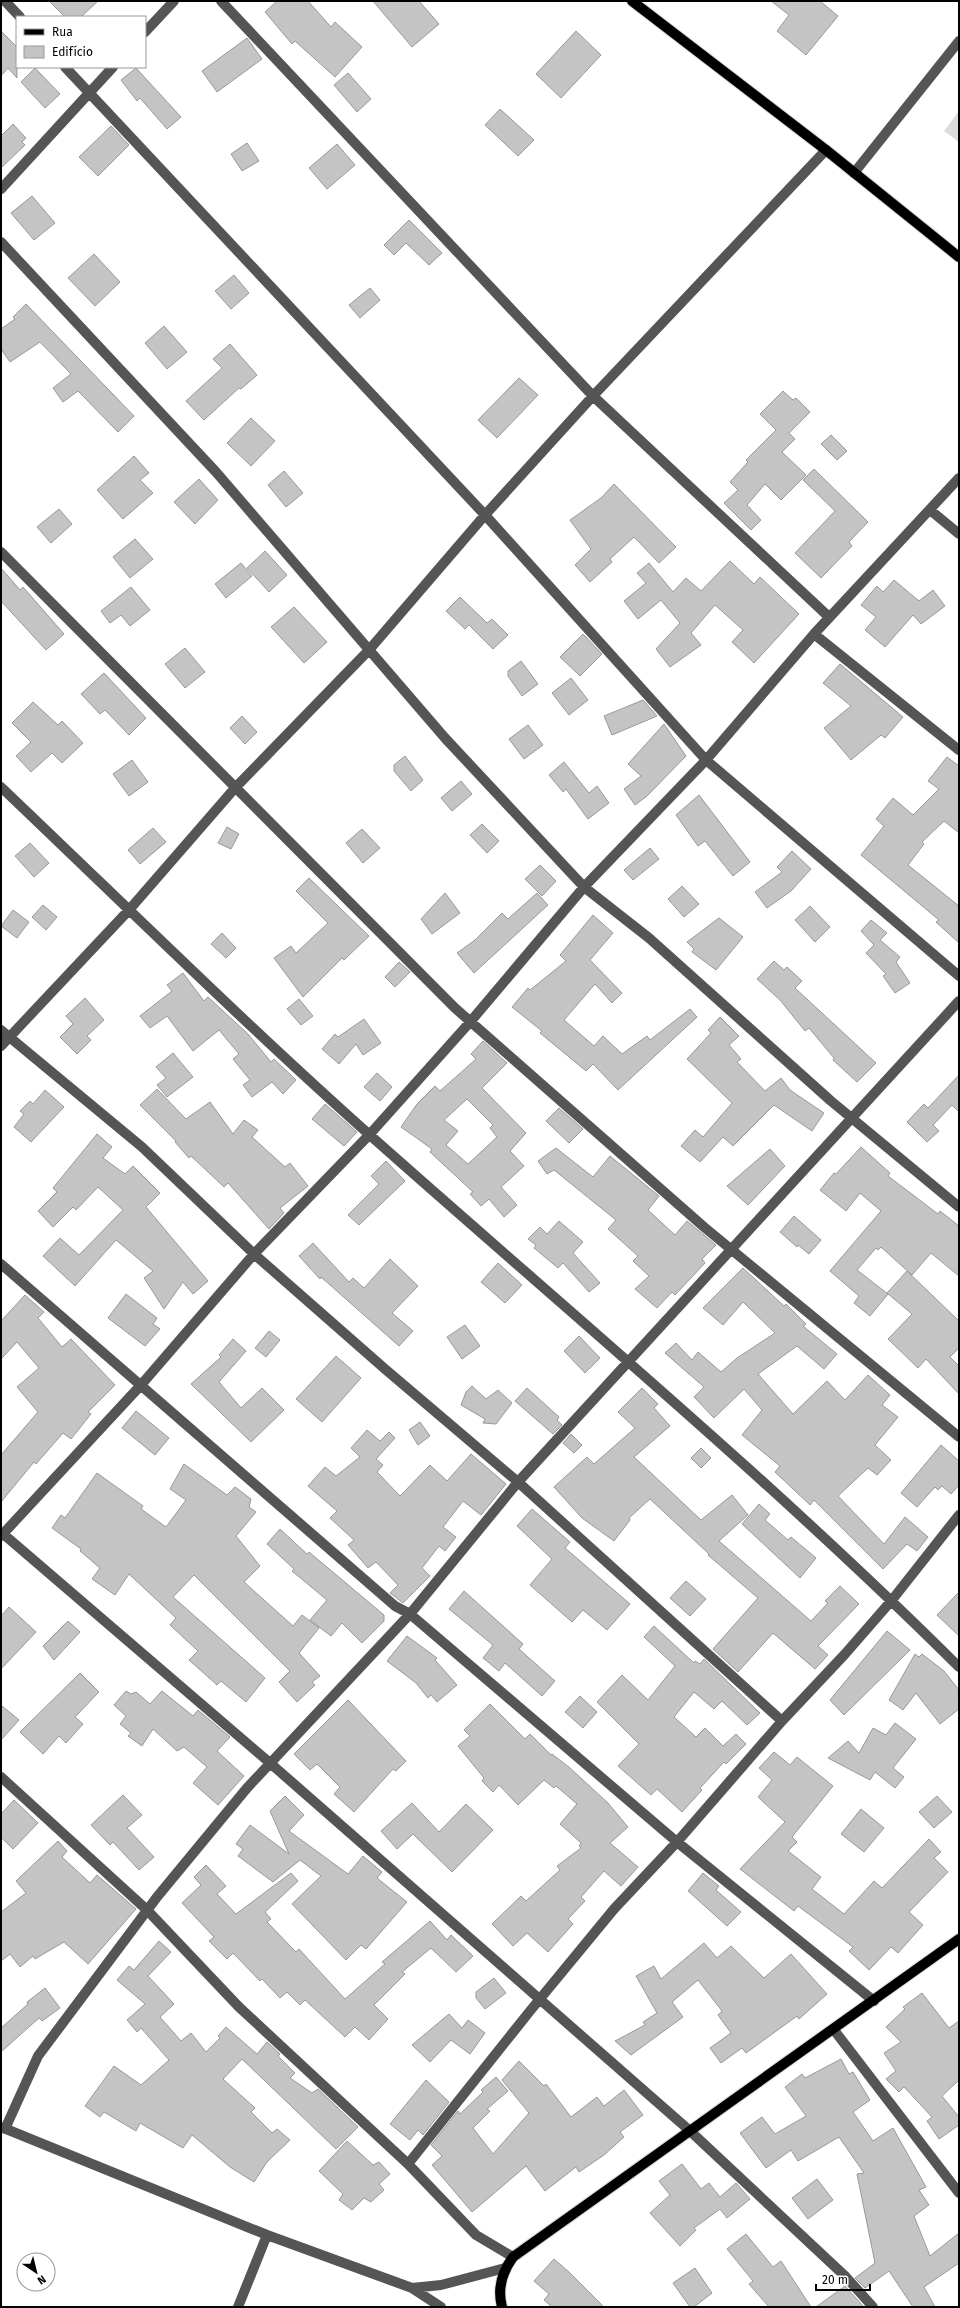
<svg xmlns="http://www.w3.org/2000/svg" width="960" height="2308" font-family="'Fira Sans',sans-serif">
	<rect width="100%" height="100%" fill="#fff"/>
	<path fill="#dcdcdc" d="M959,111V142L944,131Z"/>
	<path fill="#c4c4c4" stroke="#999" fill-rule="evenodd" d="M49,1H98L81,17H65Z
		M277,1H308L331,27L335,22L362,47L335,77L295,41L292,44L265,12Z
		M373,1H419L439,24L412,47Z
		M771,1H820L838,16L806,55L777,31L789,15Z
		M1,31L17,47V78L8,68L1,76Z
		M576,31L601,55L561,98L536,74Z
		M247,38L262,59L217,92L202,71Z
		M35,68L60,94L45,108L21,82Z
		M136,68L181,117L167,129L140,98L137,101L121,80Z
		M348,73L371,99L357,112L334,85Z
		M500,109L534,140L518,156L485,125Z
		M13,124L26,138L22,142L25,145L1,168V136Z
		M111,126L129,145L98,176L79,157Z
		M247,143L259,161L242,171L231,154Z
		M337,144L355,165L327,189L309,168Z
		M32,196L55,223L34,240L11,213Z
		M409,220L442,253L429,265L406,243L394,255L384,245Z
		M94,254L120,282L95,306L68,278Z
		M234,275L249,293L231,309L215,291Z
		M370,288L380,300L360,318L349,305Z
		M26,304L134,416L118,432L78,391L63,402L53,388L71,374L40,342L10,362L1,349V329L15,319L13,317Z
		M164,326L187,352L167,369L145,343Z
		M230,344L257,375L241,389L239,388L204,420L186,401L222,368L213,359Z
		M519,378L538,395L497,438L478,420Z
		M783,391L793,400L796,398L810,412L789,433L795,439L782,452L806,475L781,500L765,484L747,505L761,520L751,530L724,503L738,490L730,482L748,462L746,460L776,430L760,414Z
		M251,418L275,441L251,466L227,443Z
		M831,435L847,451L837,460L821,444Z
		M134,456L149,473L140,480L153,493L123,519L97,490Z
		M814,469L868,522L849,542L852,546L821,578L795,553L835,511L803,480Z
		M284,471L303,493L286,507L268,485Z
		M199,479L218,500L195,524L174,502Z
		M614,484L676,547L659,563L634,537L610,559L612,562L590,582L575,565L591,549L570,520L601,498Z
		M59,509L72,524L51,543L37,527Z
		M135,539L153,559L130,578L113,557Z
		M265,551L287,575L269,592L247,568Z
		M730,561L754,584L760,577L799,614L754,663L732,642L743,630L715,605L691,633L701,645L670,667L656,649L680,623L661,600L638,619L624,601L646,583L637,573L649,563L673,592L686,578L701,591Z
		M241,563L252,576L226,598L215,584Z
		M1,568L20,590L23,587L64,634L46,650L1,601Z
		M894,580L919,601L933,590L945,606L921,624L913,615L885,647L865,630L876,617L861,605L877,586L883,592Z
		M131,587L150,610L130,626L121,615L110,623L101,611Z
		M460,597L487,623L492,619L508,635L493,649L469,625L465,629L446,611Z
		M294,607L327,642L304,663L271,627Z
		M583,634L602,654L580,676L560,657Z
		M185,648L205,672L185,688L165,664Z
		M521,661L538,684L522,696L508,676V671Z
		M840,664L903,717L885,738L881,735L851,760L824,728L851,706L823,683Z
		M104,673L146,718L129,735L105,710L100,714L81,694Z
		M571,678L588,700L569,715L552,693Z
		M643,700L657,716L612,735L604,716Z
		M33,702L58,725L62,721L83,743L62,763L52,753L31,772L16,756L31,742L12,723Z
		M242,716L257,732L245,744L230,728Z
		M664,724L686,756L647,796L635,805L624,789L641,776L628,764Z
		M528,725L543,745L524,759L509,739Z
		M405,756L423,780L411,791L394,771V765Z
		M947,757L959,766V833L944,821L922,842L924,844L908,865L959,906V943L936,922L939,920L861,855L884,826L876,819L893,798L913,815L939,789L928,781Z
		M132,760L148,782L129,796L113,774Z
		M564,762L589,793L597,786L609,803L588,819L566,789L563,792L549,775Z
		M461,781L472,794L452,811L441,798Z
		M699,795L750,862L733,876L705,841L698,846L676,815Z
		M482,824L499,841L487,853L470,835Z
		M227,827L239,834L231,849L218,843Z
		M153,828L166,842L140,864L128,850Z
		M362,829L380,848L363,863L346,843Z
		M30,843L49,863L34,877L15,856Z
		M650,848L659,859L633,880L624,870Z
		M792,851L811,869L791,891L767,908L755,892L782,872L777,867Z
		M540,865L556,881L542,896L525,879Z
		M309,878L369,936L344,960L342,958L303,997L274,958L291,946L296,953L328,923L296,891Z
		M682,886L699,904L684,917L668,899Z
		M445,893L460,913L432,934L421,919Z
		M537,893L548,905L474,973L457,953L475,940L502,913L508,919Z
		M43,905L57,917L46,930L32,917Z
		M810,906L830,927L815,942L795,920Z
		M13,910L29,922L17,938L1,926Z
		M593,915L613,933L590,960L622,993L612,1003L595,984L564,1020L594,1046L603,1036L622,1054L647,1036L650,1040L690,1009L697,1017L618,1090L593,1064L586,1071L540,1033L542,1031L512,1007L528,988L530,990L566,961L560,955Z
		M719,918L743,937L716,970L692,952L694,949L687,942Z
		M871,920L887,933L880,940L900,957L896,962L910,983L895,993L883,976L886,974L866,953L874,945L861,931Z
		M222,933L236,948L226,958L211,944Z
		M774,961L784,970L787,967L802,981L795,988L876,1063L857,1082L833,1060L834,1058L809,1028L805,1031L780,1000L757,979Z
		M399,962L410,972L395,987L385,977Z
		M183,973L204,1001L208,997L248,1034L271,1062L274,1059L296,1080L283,1094L272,1082L252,1097L243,1085L250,1080L233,1059L239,1054L219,1030L193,1051L167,1016L150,1028L140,1016L172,991L167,985Z
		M85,998L104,1020L87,1036L91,1040L77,1054L60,1037L73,1024L66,1016Z
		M299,999L313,1016L301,1025L287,1009Z
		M720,1017L739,1036L729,1045L741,1059L737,1062L765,1091L781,1078L790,1090L824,1113L812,1131L774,1105L733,1146L723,1137L700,1162L681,1146L695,1130L703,1137L732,1103L687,1059L711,1033L708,1030Z
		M364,1019L381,1043L363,1055L356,1044L339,1064L322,1049L335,1034L338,1037Z
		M483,1041L507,1063L482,1088L526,1133L510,1151L524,1166L501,1187L517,1205L504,1217L489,1199L481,1206L470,1194L473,1192L430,1152L432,1149L401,1127L417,1104L435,1086L440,1091L476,1059L471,1054ZM467,1099L493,1125L490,1128L497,1137L468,1164L446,1145L458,1131L444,1120Z
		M173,1053L193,1077L167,1097L157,1085L166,1078L156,1067Z
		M377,1073L392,1087L380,1101L364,1087Z
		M959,1075V1112L952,1105L933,1125L939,1131L927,1142L907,1122L924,1104L928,1108Z
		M157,1089L186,1119L210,1102L233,1134L244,1120L258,1130L252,1137L285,1167L290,1163L308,1186L280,1208L284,1213L269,1229L228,1183L224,1187L191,1156L189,1158L175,1142L176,1141L140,1105Z
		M45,1090L64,1107L31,1142L14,1127L24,1114L20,1111L30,1101L33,1104Z
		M325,1104L357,1132L344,1146L312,1119Z
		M559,1108L583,1129L569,1143L546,1121Z
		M97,1134L112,1147L103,1158L125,1174L133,1166L160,1193L146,1207L208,1281L193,1294L183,1282L164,1309L144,1278L153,1271L116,1240L75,1286L43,1256L60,1238L79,1255L123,1210L98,1187L76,1210L73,1207L53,1227L38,1211L57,1192L53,1188Z
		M861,1147L890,1173L888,1176L938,1214L940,1211L959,1226V1276L931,1253L912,1275L881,1247L878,1250L876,1248L857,1270L888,1294L870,1316L854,1303L859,1296L830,1271L881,1211L860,1193L846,1211L820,1190L834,1173L836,1174Z
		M556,1148L593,1177L610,1156L659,1196L648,1210L675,1235L687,1221L716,1245L702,1259L705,1263L675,1295L672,1292L657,1308L635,1289L649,1276L633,1261L638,1256L608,1229L616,1220L554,1170L547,1174L538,1161Z
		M770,1149L785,1166L748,1205L727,1186Z
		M386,1161L405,1181L359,1225L348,1215L379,1184L371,1176Z
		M794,1216L821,1240L809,1254L798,1245L797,1247L780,1232Z
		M559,1221L583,1242L573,1253L600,1283L589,1292L563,1263L558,1268L534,1248L536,1245L528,1239L540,1227L547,1234Z
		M313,1243L349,1282L353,1278L364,1288L390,1259L418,1286L392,1313L413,1331L399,1346L321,1277L320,1279L299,1256Z
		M498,1263L522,1285L505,1303L481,1282Z
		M743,1268L784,1306L786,1304L806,1324L803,1326L837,1354L824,1369L797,1346L758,1374L793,1414L827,1381L845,1400L868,1375L890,1395L882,1405L898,1417L875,1445L891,1460L877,1475L868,1468L838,1496L884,1544L905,1517L928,1537L917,1551L907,1544L883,1569L814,1500L810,1505L775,1472L780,1466L742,1435L762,1410L744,1389L714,1418L694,1397L704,1387L665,1353L676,1343L692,1360L698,1352L721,1372L737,1358L775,1333L743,1302L723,1325L703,1308Z
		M907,1271L959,1321V1348L950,1357L959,1366V1394L926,1359L918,1368L888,1339L912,1314L887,1293Z
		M126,1294L157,1318L153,1324L160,1329L145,1346L108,1318Z
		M25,1295L44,1312L38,1318L62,1347L71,1339L115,1385L88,1412L91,1414L71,1439L63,1433L36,1464L34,1462L1,1502V1455L38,1412L17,1387L39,1368L17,1342L1,1359V1321Z
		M465,1325L480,1346L462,1359L447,1337Z
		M269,1331L280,1340L266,1357L255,1348Z
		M579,1336L600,1358L585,1373L564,1351Z
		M233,1339L246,1351L219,1382L241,1408L262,1388L284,1410L251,1442L191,1384L221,1357L219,1355Z
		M336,1356L361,1378L322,1422L296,1399Z
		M472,1386L486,1399L498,1390L512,1403L496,1424L483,1423L485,1419L461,1405L466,1392Z
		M527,1388L559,1417L557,1420L562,1425L553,1434L515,1401Z
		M642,1388L658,1404L654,1408L670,1426L634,1457L701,1520L732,1495L748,1515L719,1541L811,1621L828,1603L825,1601L840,1586L859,1604L818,1646L828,1655L815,1669L773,1633L738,1672L713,1649L758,1598L708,1555L709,1554L650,1499L629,1518L630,1520L614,1541L582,1518L554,1487L587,1457L594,1464L635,1428L618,1412Z
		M136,1411L169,1438L155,1455L122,1428Z
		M420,1422L430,1436L418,1445L409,1430Z
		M367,1430L380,1441L389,1432L395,1438L376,1459L383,1465L377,1472L400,1496L430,1465L447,1481L471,1454L506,1484L481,1515L463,1501L443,1527L456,1537L445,1551L439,1546L422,1568L430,1576L403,1603L390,1593L398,1585L376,1562L368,1568L348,1545L354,1540L330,1518L337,1511L308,1486L325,1467L336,1476L360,1457L351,1448Z
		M571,1434L582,1445L574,1453L563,1443Z
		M941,1445L959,1461V1485L951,1494L942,1486L938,1490L935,1487L917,1507L901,1493Z
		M701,1448L711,1458L701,1468L691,1458Z
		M184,1464L227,1495L235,1487L251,1499L249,1507L256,1512L236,1536L260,1566L244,1582L293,1626L302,1615L319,1628L299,1653L320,1676L312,1682L315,1685L297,1702L279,1682L290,1671L194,1575L173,1597L265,1678L246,1702L221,1681L217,1685L189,1660L198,1651L170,1625L176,1618L129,1574L115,1595L92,1579L100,1568L80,1551L81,1549L52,1528L61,1515L65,1518L97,1473L143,1506L141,1509L166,1527L186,1500L170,1489Z
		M759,1504L770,1514L765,1520L788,1540L791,1537L816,1558L800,1578L742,1524Z
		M532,1509L570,1542L565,1548L630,1604L607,1630L583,1610L572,1622L530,1585L552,1559L517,1526Z
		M280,1529L307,1554L309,1552L384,1615V1621L362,1643L342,1623L331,1636L310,1620L327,1600L292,1571L294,1569L267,1544Z
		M686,1581L706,1599L690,1616L670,1598Z
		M464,1591L523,1644L519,1649L555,1681L542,1696L505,1663L499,1671L483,1658L493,1645L449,1609Z
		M959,1592V1636L937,1615Z
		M9,1607L36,1632L1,1669V1616Z
		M68,1621L80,1632L54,1660L43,1646Z
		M654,1626L694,1663L695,1661L700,1664L704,1659L760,1713L747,1725L722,1701L714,1709L694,1692L674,1717L696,1737L705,1728L723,1746L736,1734L746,1744L726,1764L724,1762L700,1788L702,1790L682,1812L657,1789L651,1795L618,1766L639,1744L597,1702L622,1675L648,1700L675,1666L644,1637Z
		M887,1631L910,1650L844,1715L830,1700Z
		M407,1636L437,1658L435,1660L457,1685L437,1702L431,1695L428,1698L416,1683L387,1661Z
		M915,1654L919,1657L922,1654L944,1671L959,1690V1709L940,1724L916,1693L903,1710L889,1700Z
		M80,1673L99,1692L75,1717L83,1724L66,1743L59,1736L43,1754L20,1732Z
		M126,1691L131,1694L136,1692L150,1704L162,1691L193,1716L198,1710L230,1737L217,1751L244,1776L218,1805L193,1783L207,1767L184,1747L177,1751L153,1729L142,1746L128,1736L131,1733L120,1724L126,1716L114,1705Z
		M580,1696L597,1712L583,1728L565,1712Z
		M348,1700L406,1761L396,1771L393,1769L354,1812L334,1794L340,1787L317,1764L310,1770L294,1754Z
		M490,1704L525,1739L530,1734L551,1755L552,1754L570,1768L608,1803L628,1827L610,1843L638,1867L621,1886L604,1871L581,1897L585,1901L568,1919L573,1924L548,1952L527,1933L513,1946L492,1924L521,1896L526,1901L560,1870L557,1866L581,1848L579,1846L581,1843L560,1824L577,1804L556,1786L554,1788L544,1780L518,1805L499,1785L493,1792L482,1781L484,1778L458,1746L470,1736L464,1730Z
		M1,1705L19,1720L1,1740Z
		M895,1723L916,1739L893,1768L904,1777L895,1788L875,1772L870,1780L828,1758L848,1741L859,1753L873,1728L886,1735Z
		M774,1752L790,1765L797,1757L833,1786L792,1837L797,1842L788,1851L821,1877L812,1889L844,1914L874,1881L882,1888L929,1839L941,1852L934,1858L948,1872L909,1912L923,1925L898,1953L891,1947L869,1970L849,1951L853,1947L798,1906L794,1911L740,1869L785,1822L758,1797L772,1780L759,1768Z
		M123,1795L142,1815L127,1828L154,1857L139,1870L113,1842L110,1845L91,1825Z
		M285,1796L304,1815L289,1831L348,1874L363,1856L382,1872L377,1878L407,1902L366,1949L361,1945L346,1960L292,1904L321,1876L300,1860L273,1882L238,1856L243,1849L236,1844L250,1825L289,1854L270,1811Z
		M937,1796L952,1812L934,1828L919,1812Z
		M14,1800L38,1823L13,1849L1,1837V1814Z
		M412,1803L439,1832L466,1804L493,1830L452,1872L413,1834L397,1849L381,1831Z
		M861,1809L884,1828L864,1852L841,1834Z
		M58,1841L67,1851L62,1857L90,1883L97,1875L136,1909L88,1964L64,1942L35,1959L33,1956L20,1967L10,1954L1,1961V1912L26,1893L16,1881Z
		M206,1865L226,1886L217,1894L236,1914L291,1873L298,1881L265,1912L271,1919L267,1922L296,1952L299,1949L345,1999L385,1964L382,1962L430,1921L447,1940L451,1935L473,1956L456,1972L431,1948L402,1972L405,1974L374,2005L388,2019L369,2040L355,2027L345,2037L305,2000L300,2005L287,1992L280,1998L262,1979L260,1981L233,1953L227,1959L209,1941L214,1937L182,1903L201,1885L194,1877Z
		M703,1873L719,1886L716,1890L741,1912L727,1926L688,1891Z
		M159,1941L171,1952L148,1976L174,2004L160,2017L181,2041L191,2033L206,2052L220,2038L218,2036L226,2027L257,2054L267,2042L280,2054L278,2056L295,2073L290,2078L312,2093L318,2089L358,2127L336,2149L242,2059L223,2079L255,2108L251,2112L272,2133L277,2129L290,2140L267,2162L254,2182L230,2167L192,2135L183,2148L140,2123L136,2131L104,2112L100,2117L85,2106L114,2066L141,2085L169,2060L141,2028L137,2032L127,2020L145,2004L117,1980L129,1966L134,1970Z
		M704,1943L717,1958L731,1946L764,1978L791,1954L827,1994L799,2019L797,2016L746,2053L742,2048L721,2063L710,2048L731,2033L718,2015L722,2011L698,1980L672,2002L683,2017L631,2055L615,2041L645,2025L643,2022L657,2013L636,1976L654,1966L661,1979Z
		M494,1978L506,1993L485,2009L476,1998V1992Z
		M45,1988L60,2008L42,2021L39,2018L1,2052V2028L28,2004L27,2002Z
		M922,1993L949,2028L959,2021V2080L942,2096L959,2117V2125L939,2139L927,2121L932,2117L904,2087L899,2092L886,2079L896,2071L884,2053L901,2042L886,2027L905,2009L903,2007Z
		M449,2014L462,2028L468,2020L485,2033L470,2054L451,2040L430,2062L412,2045Z
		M841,2059L849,2074L853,2072L870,2100L853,2112L873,2141L893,2128L926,2187L919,2190L929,2205L914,2216L930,2256L959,2233V2263L924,2287L935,2307H913L889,2271L865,2288L855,2278L875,2263L857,2174L864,2173L839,2137L798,2161L791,2150L766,2168L740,2133L762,2117L775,2134L806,2116L785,2087L802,2074L805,2078Z
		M519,2061L544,2086L546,2084L571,2117L597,2097L604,2106L624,2090L643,2115L620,2132L624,2137L604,2155L579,2172L576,2167L545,2191L526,2166L472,2212L432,2165L442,2156L431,2145L458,2111L460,2114L483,2092L481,2090L496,2077L508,2091L487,2109L490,2111L473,2128L493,2154L529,2113L502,2080Z
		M426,2080L449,2102L423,2135L418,2130L410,2140L390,2124Z
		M347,2141L373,2165L379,2162L390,2174L379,2184L384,2190L371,2202L364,2198L352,2210L339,2200L343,2194L319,2171Z
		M682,2164L701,2189L709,2183L720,2197L736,2183L750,2199L727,2218L720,2209L694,2228L696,2230L680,2246L650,2213L670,2195L659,2181Z
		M817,2179L833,2200L808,2219L792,2198Z
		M746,2234L773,2267L781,2261L811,2307H769L749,2284L753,2281L727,2249Z
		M554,2259L569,2272L604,2307H552L544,2300L549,2294L534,2281Z
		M695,2268L712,2293L694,2307H690L673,2283Z
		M845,2286L864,2307H816Z"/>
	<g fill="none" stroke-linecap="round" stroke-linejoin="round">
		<defs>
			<path id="major" d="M632,1L826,150L959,257
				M502,2307C497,2288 502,2272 513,2257C661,2150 811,2046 959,1939"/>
		</defs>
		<use href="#major" stroke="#dbdbdb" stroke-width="12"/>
		<path stroke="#555" stroke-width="10" d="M5,1L20,17
			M221,1L593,396L829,617
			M145,32L174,1
			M65,67L485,515L706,760L959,976
			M854,173L959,41
			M1,189L113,67
			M1,242L216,472L445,738L584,887L649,938L831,1101L959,1207
			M930,510L959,534
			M1,552L455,1008L704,1227L959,1437
			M814,634L959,750
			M1,787C124,904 245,1024 372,1137C569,1312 772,1481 959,1667
			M1,1030L142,1147L254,1254L385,1369L518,1482L782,1721
			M1,1046L129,910L235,788L369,650L485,515L593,396L826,150
			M1,1264L395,1606L410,1614L677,1842L874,2001
			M1,1532L270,1763L689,2130L846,2277L873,2307
			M1,1536L141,1385L254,1254L370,1134L471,1021L584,887L706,760L814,634L959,478
			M1,1777L147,1910L239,2007L408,2164L476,2235L513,2257
			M834,2030L959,2193
			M1,2127L267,2235L412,2288L441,2307
			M5,2129L38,2056L157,1897L247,1788L410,1614L518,1482L959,1001
			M408,2164L530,2011L614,1909L677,1842L782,1721L845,1654L892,1600L959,1515
			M412,2288L441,2285L505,2268
			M238,2307L267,2235"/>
		<use href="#major" stroke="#000" stroke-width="10"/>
	</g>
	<rect width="960" height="2308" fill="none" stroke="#000000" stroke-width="4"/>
	<rect x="16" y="16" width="130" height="52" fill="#ffffff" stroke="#999999"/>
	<rect x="24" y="29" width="20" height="6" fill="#000000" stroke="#999999"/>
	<text x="52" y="36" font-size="12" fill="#000000">Rua</text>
	<rect x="24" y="46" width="20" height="12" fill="#c4c4c4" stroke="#999999"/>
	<text x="52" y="56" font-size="12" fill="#000000">Edifício</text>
	<g transform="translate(36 2272) rotate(145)"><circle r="19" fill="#ffffff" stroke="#999999"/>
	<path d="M0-3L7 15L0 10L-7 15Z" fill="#000000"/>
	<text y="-6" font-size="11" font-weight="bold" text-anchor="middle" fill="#000000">N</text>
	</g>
	<path d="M816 2284v6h54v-6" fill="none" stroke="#000000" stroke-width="2"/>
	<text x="822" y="2284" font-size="12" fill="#000000" stroke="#ffffff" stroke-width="3" paint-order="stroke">20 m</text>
</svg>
